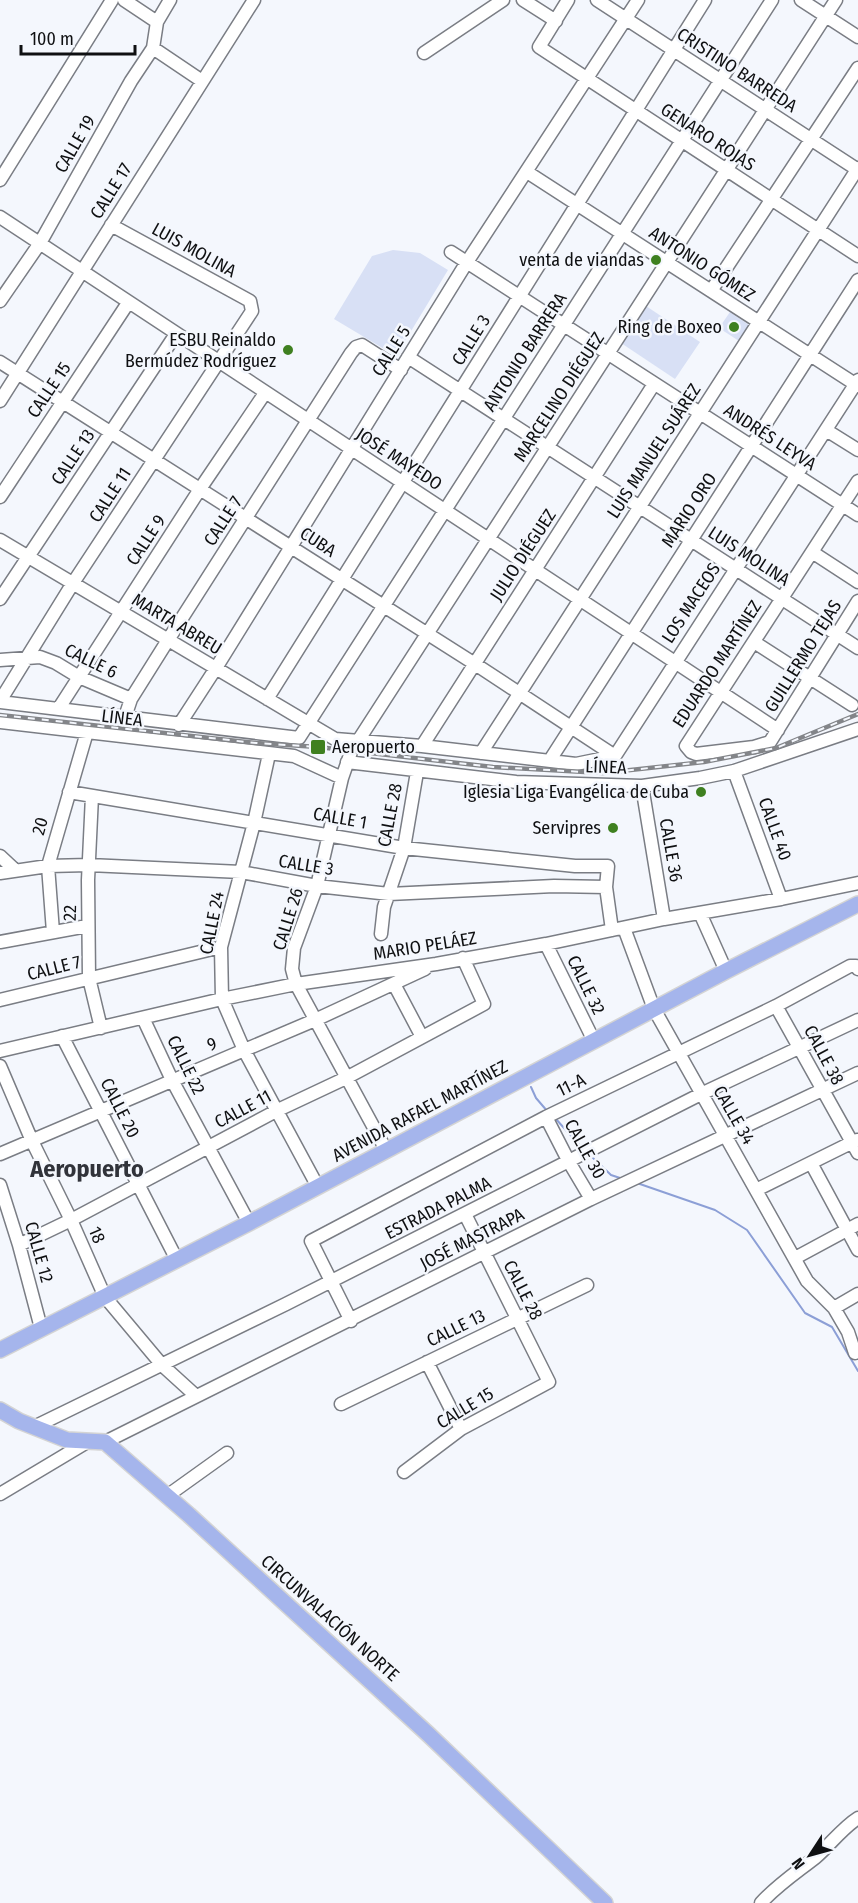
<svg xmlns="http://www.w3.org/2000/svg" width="858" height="1903" font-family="'Fira Sans Condensed',sans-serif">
	<rect width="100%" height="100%" fill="#f4f7fd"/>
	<path fill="#d8e0f5" d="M393,250L420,253L448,270L396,356L334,319L372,256Z
		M646,306L700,342L675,379L621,343Z
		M730,312L749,325L739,341L719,328Z"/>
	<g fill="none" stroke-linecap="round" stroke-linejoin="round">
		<path stroke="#8c9fd6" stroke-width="2" d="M531,1087L536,1098L548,1112
			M555,1118L583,1149
			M590,1155L611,1175L623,1179
			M637,1183L715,1210L747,1230L805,1313L832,1327L858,1371"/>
		<defs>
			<path id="minor" d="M124,0L157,22
				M523,0L556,21
				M568,0L539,47L858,256
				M597,0L858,170
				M801,0L858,37
				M153,48L202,81
				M424,53L503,0
				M527,172L858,386
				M0,180L112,0
				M0,217L778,730
				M451,252L858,515
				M711,291L858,68
				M0,301L40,243L131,81L153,48L157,22L170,0
				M408,357L858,648
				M0,362L475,664L615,756
				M0,401L254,0
				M826,430L858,450
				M858,481L686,746L691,752L696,754L754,747L770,742L858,601
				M0,497L128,303
				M0,540L335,739L422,746L576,764L615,756
				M812,552L858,582
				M0,599L176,334
				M754,642L852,705
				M0,660L40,657L56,663L79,677L131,699
				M267,699L705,0
				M0,701L73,583L252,311L250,301L111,225
				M0,702L299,738L772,0
				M59,708L200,489L265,393
				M125,717L131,699L168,640L351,353L356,347L362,345L401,370
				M0,722L294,756L342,778
				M179,725L216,668L467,262L638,0
				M422,746L654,384
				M481,753L858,168
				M269,754L254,823L221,947L222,999L244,1050L318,1187
				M615,756L858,380
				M550,760L858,280
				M347,762L516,782L642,786L700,778L734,771L858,729
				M734,771L781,899
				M642,786L664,919
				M69,792L404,848L575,866H608L606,887L612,930
				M92,796L88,880L89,978L101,1028
				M0,856L15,870
				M0,873L48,866L89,865L241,872L317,886L389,894L554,886L606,887
				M700,913L726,971
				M624,928L654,1009L807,1281L834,1308
				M53,932L48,866L87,732
				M381,934L384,907L404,848L417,772
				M0,942L87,926
				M546,944L594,1041
				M394,984L422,1037
				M0,1000L221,947
				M776,1006L858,1153
				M143,1018L172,1080L249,1223
				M62,1036L177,1260
				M0,1051L222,999L296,984L436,964L546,944L664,919L781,899L858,883
				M0,1066L32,1141L71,1220L105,1297L162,1365L195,1395
				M546,1117L569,1162L591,1199
				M386,1150L296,984L292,969L294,948L317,886L342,778L351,752L358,741L836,0
				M0,1154L315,1020L425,969
				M811,1163L858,1250
				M0,1185L19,1245L41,1328
				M756,1190L857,1140
				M19,1245L71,1220L278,1110L346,1078L484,1004L463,958
				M795,1258L858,1224
				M351,1321L311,1241L546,1117L776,1006L850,966H856L858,969
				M855,1353L848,1332L834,1308L858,1294
				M427,1362L461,1429
				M341,1404L587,1285
				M34,1427L286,1304L701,1094L858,1020
				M105,1442L591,1199L858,1073
				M404,1472L461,1429L549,1382L465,1214
				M0,1494L87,1442
				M167,1496L227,1453
				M761,1903C777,1885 797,1872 816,1857C830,1845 842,1828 858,1818"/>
			<path id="major" d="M0,1350L249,1223L726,971L858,904
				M0,1410L19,1421L67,1440L105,1442L189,1515L428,1734L605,1903"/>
		</defs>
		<use href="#minor" stroke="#7a7d84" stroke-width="15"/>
		<use href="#major" stroke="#d4d4d4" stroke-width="18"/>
		<use href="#minor" stroke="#fff" stroke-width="12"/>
		<use href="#major" stroke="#a5b5ec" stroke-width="15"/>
		<defs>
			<path id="rail" d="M0,715L256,743L318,747L493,767L603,773L704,762L776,748L858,714"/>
		</defs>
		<use href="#rail" stroke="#838589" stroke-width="4.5"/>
		<use href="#rail" stroke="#f4f7fd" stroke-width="2" stroke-dasharray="7" stroke-linecap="butt"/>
	</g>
	<g fill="#3f8020" stroke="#f4f7fd" stroke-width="2">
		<circle cx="656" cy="260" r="6"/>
		<circle cx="734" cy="327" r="6"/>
		<circle cx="288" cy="350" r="6"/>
		<rect x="310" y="739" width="16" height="16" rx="3"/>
		<circle cx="701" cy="792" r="6"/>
		<circle cx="613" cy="828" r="6"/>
	</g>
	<g text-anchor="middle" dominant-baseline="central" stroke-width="5" stroke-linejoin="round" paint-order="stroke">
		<g font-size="18" fill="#0f1012" stroke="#f4f7fd">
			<text transform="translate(737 70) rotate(33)">CRISTINO BARREDA</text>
			<text transform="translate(708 137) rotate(33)">GENARO ROJAS</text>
			<text transform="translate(75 144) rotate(-60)">CALLE 19</text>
			<text transform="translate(111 191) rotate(-58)">CALLE 17</text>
			<text transform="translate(194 250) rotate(29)">LUIS MOLINA</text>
			<text transform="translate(702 264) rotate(33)">ANTONIO GÓMEZ</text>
			<text transform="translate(471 340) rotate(-58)">CALLE 3</text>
			<text transform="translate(391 351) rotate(-58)">CALLE 5</text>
			<text transform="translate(525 352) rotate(-57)">ANTONIO BARRERA</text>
			<text transform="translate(49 390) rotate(-56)">CALLE 15</text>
			<text transform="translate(559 397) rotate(-57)">MARCELINO DIÉGUEZ</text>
			<text transform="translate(770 437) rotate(33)">ANDRÉS LEYVA</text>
			<text transform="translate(654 451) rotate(-57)">LUIS MANUEL SUÁREZ</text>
			<text transform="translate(73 457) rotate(-56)">CALLE 13</text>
			<text transform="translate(399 459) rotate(33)">JOSÉ MAYEDO</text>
			<text transform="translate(110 495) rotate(-57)">CALLE 11</text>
			<text transform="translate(689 510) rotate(-57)">MARIO ORO</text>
			<text transform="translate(223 521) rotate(-57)">CALLE 7</text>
			<text transform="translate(146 540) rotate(-57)">CALLE 9</text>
			<text transform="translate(318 542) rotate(33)">CUBA</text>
			<text transform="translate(523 555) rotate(-57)">JULIO DIÉGUEZ</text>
			<text transform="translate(749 556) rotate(33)">LUIS MOLINA</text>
			<text transform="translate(691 603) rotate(-57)">LOS MACEOS</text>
			<text transform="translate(177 624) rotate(31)">MARTA ABREU</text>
			<text transform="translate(803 656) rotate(-58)">GUILLERMO TEJAS</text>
			<text transform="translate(91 661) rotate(26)">CALLE 6</text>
			<text transform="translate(717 664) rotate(-57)">EDUARDO MARTÍNEZ</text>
			<text transform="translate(122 718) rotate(7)">LÍNEA</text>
			<text transform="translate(606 767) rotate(2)">LÍNEA</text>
			<text transform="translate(390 815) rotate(-79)">CALLE 28</text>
			<text transform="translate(340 818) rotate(10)">CALLE 1</text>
			<text transform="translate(40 826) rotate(-74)">20</text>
			<text transform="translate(775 829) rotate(70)">CALLE 40</text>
			<text transform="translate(671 850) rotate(80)">CALLE 36</text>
			<text transform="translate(306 865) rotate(9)">CALLE 3</text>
			<text transform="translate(70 913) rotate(-89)">22</text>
			<text transform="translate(288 919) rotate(-73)">CALLE 26</text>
			<text transform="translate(212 923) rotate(-79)">CALLE 24</text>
			<text transform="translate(425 946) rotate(-9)">MARIO PELÁEZ</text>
			<text transform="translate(54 968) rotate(-14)">CALLE 7</text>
			<text transform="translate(586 985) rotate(64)">CALLE 32</text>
			<text transform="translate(212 1044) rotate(-23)">9</text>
			<text transform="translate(824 1055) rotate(62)">CALLE 38</text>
			<text transform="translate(186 1065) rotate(64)">CALLE 22</text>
			<text transform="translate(571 1085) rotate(-26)">11-A</text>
			<text transform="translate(120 1108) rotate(63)">CALLE 20</text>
			<text transform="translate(243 1109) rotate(-28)">CALLE 11</text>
			<text transform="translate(420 1111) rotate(-28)">AVENIDA RAFAEL MARTÍNEZ</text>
			<text transform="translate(734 1115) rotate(60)">CALLE 34</text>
			<text transform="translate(585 1149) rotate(61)">CALLE 30</text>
			<text transform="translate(438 1208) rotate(-27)">ESTRADA PALMA</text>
			<text transform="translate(97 1235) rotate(66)">18</text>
			<text transform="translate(472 1239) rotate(-27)">JOSÉ MASTRAPA</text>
			<text transform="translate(39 1252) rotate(74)">CALLE 12</text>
			<text transform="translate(523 1290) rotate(63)">CALLE 28</text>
			<text transform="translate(456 1328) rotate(-26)">CALLE 13</text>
			<text transform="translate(465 1408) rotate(-31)">CALLE 15</text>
			<text transform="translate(330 1618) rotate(42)">CIRCUNVALACIÓN NORTE</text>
		</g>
		<g font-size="18" fill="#0f1012" stroke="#f4f7fd" text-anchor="end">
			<text x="644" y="260">venta de viandas</text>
			<text x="722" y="327">Ring de Boxeo</text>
			<text x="276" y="340">ESBU Reinaldo<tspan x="276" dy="21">Bermúdez Rodríguez</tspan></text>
			<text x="332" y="747" text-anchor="start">Aeropuerto</text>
			<text x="689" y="792">Iglesia Liga Evangélica de Cuba</text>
			<text x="601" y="828">Servipres</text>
		</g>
		<g font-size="24" font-weight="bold" fill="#31333a" stroke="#f4f7fd">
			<text x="87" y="1169">Aeropuerto</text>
		</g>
	</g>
	<g transform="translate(810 1855) rotate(234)" stroke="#f4f7fd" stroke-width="4.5" paint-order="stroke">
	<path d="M0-4.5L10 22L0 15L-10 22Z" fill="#0f1012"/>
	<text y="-9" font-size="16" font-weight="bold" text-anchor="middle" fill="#0f1012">N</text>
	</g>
	<path d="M21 45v9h114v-9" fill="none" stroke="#0f1012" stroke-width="3"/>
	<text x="30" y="45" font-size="18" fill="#0f1012" stroke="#f4f7fd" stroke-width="4.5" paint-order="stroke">100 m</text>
</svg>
